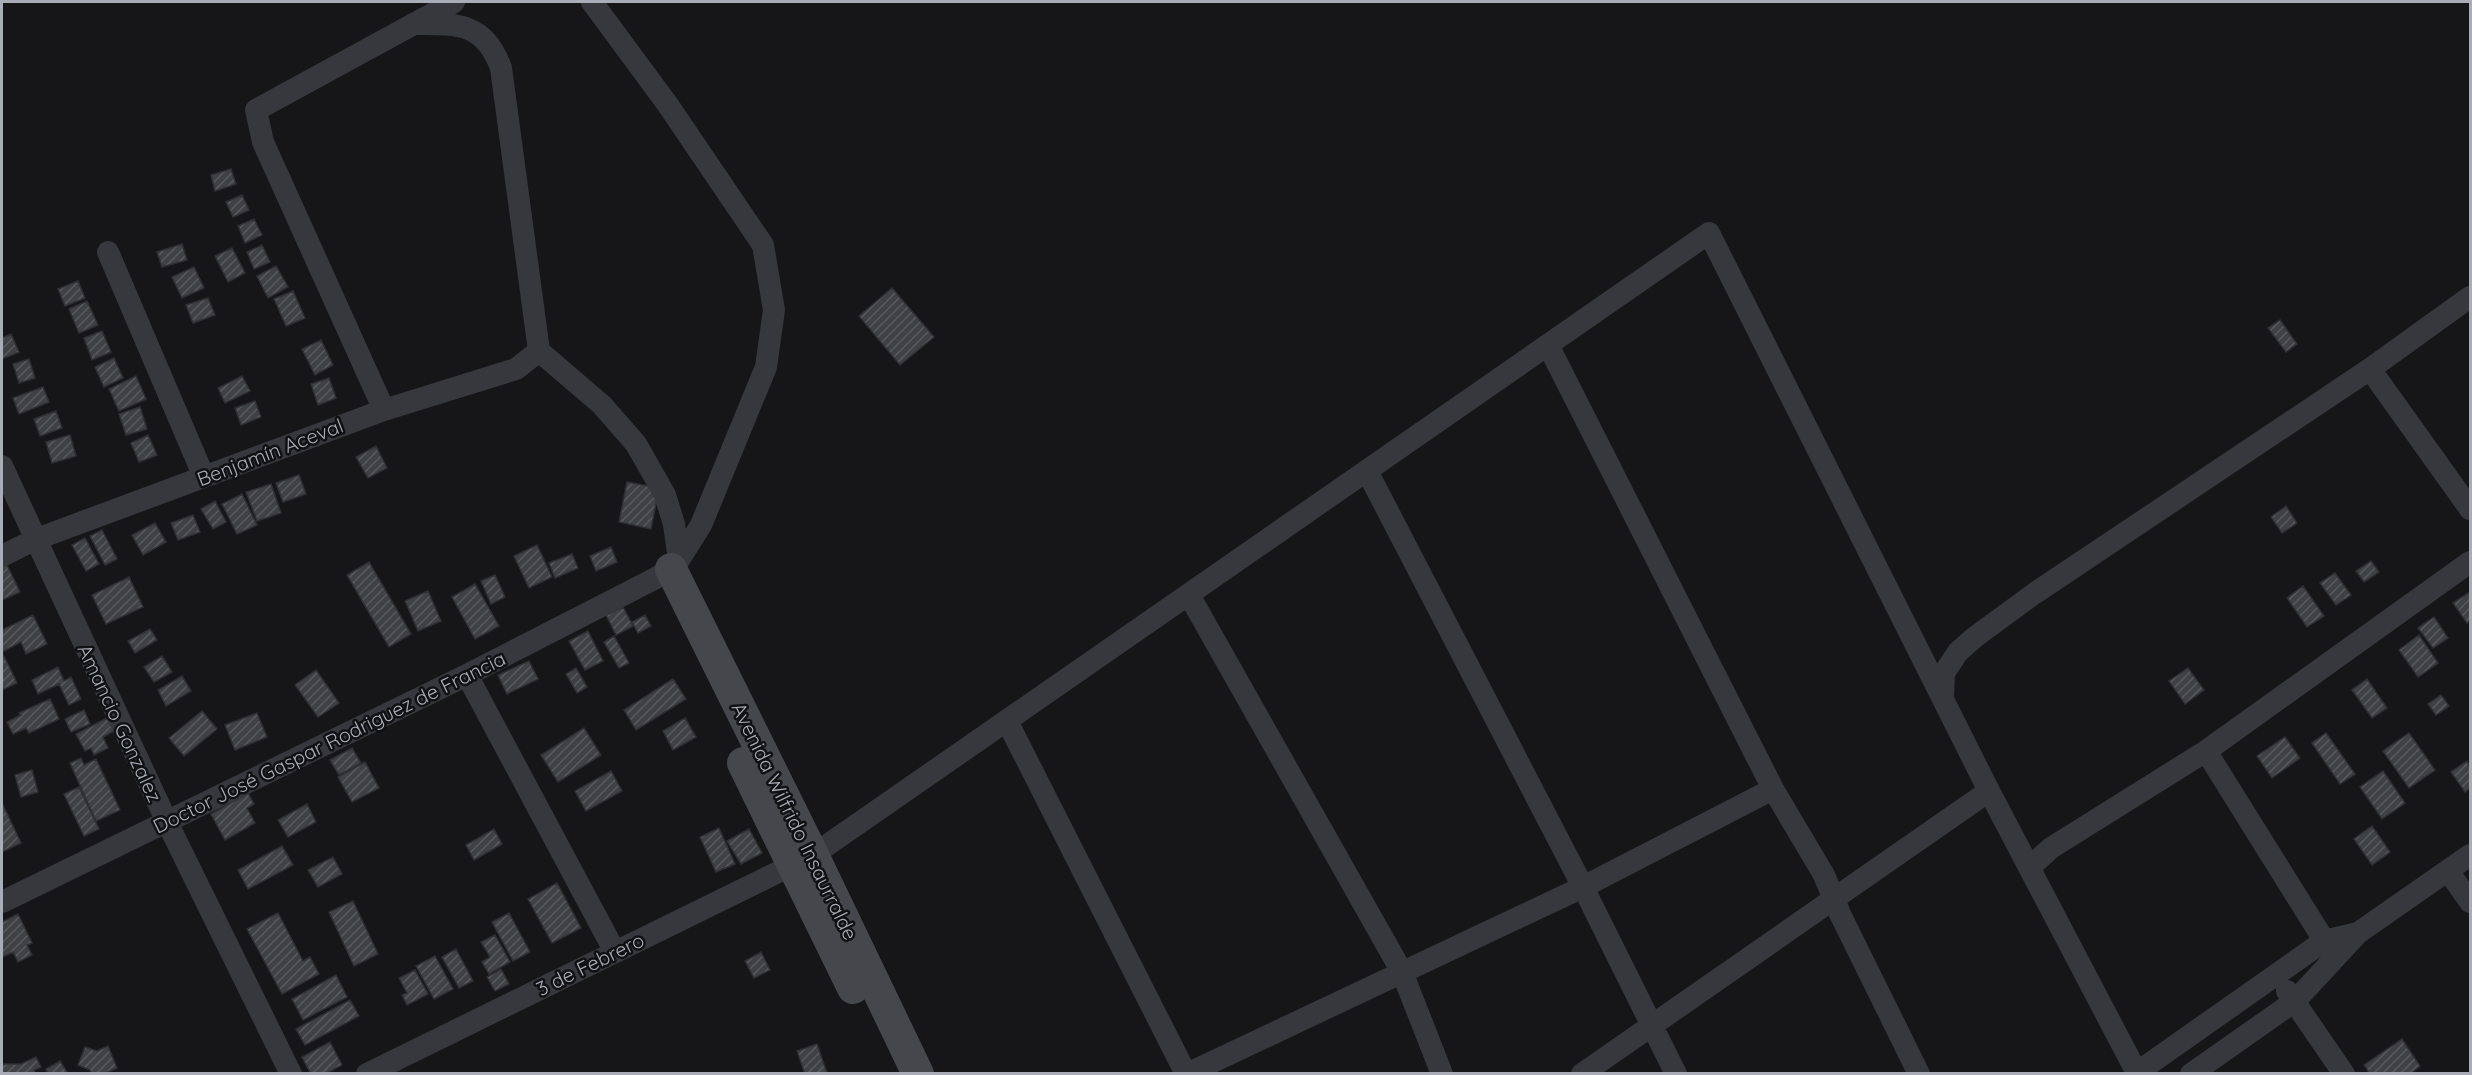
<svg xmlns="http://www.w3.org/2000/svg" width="2472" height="1075" font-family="Quicksand,sans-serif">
	<defs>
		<pattern id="building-hatch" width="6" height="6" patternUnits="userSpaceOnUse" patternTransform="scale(1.5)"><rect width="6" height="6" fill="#404145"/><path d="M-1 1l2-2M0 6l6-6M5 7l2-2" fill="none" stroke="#595a5e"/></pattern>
	</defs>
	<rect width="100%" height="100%" fill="#161618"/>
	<path fill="url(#building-hatch)" stroke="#303034" stroke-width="1.5" d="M231,169L236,184L215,191L211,175Z
		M242,195L249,210L233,217L226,202Z
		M254,219L262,235L245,243L238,226Z
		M182,244L187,260L162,267L157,252Z
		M262,245L270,262L254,269L247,252Z
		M232,248L245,273L228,282L215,256Z
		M276,266L288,287L268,298L257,276Z
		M194,267L204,288L182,298L172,277Z
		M78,281L85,298L65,306L58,289Z
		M892,288L934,337L900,365L859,316Z
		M293,291L305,318L286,326L274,299Z
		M208,298L215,315L193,323L186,305Z
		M87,301L98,325L79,333L69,309Z
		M2280,320L2297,344L2286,352L2268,328Z
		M102,331L111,352L92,360L84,338Z
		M11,334L19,352L2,359V338Z
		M321,340L333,365L315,375L302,349Z
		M114,358L123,378L104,387L95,367Z
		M29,359L35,378L19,383L13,364Z
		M136,376L146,399L119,411L109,389Z
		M242,376L250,391L225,403L218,388Z
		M329,378L336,398L318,405L311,384Z
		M43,387L49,402L19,414L13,398Z
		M255,401L261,417L241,425L235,408Z
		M140,407L147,429L126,435L119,414Z
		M56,411L62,428L40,436L34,419Z
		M70,435L76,456L52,463L46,442Z
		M148,435L157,455L139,462L131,443Z
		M376,446L387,468L368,478L356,457Z
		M299,475L306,494L283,502L276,483Z
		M627,482L659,488L651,529L619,522Z
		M271,484L281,513L257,521L246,492Z
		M242,494L257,525L237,534L222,504Z
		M215,501L226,522L213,529L201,509Z
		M2286,506L2297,523L2282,533L2271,517Z
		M193,515L200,532L178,540L171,523Z
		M155,523L166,542L143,555L132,535Z
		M102,530L117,559L105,565L90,536Z
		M85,538L99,564L86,571L72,545Z
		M537,545L552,577L529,588L514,556Z
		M611,547L617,562L596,571L590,556Z
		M572,554L578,568L555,578L549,563Z
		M4,559L20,592L2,600V561Z
		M2371,561L2379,572L2364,582L2356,571Z
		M369,562L411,634L389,647L347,575Z
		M2335,573L2351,595L2336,605L2320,583Z
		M495,575L505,597L491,604L481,581Z
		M129,577L143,607L106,624L92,595Z
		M475,584L499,626L475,639L452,597Z
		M2303,586L2324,616L2307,627L2287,598Z
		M428,591L441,621L418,631L405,601Z
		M2470,592V621L2467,623L2453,603Z
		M623,607L633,626L616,635L606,615Z
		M33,615L47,644L26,654L21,642L2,652V630Z
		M645,615L651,626L638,633L632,622Z
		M2434,617L2448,638L2433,648L2418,628Z
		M150,629L157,640L135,653L128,641Z
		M588,631L603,661L585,670L569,641Z
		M2419,635L2438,663L2418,677L2399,650Z
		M614,636L629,663L619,668L604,642Z
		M2,652L17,683L2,690Z
		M162,656L172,672L154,682L144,667Z
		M529,661L538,679L507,694L498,675Z
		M58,667L64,681L71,677L81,699L69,705L59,684L38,694L32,680Z
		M576,668L587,687L577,693L566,674Z
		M2188,668L2204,690L2185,704L2169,681Z
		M316,670L339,703L318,717L295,685Z
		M182,676L191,691L166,706L158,690Z
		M673,679L686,699L636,730L624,710Z
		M2367,679L2387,708L2372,718L2352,690Z
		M2441,695L2449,706L2436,715L2428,704Z
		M50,699L59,719L29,733L26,728L13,734L7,722L21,715L19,713Z
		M84,710L90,724L71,732L65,719Z
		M202,711L217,729L184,756L169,738Z
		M257,713L267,737L235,750L225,725Z
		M107,718L114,731L103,737L108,748L94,755L91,748L85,751L76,734Z
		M685,718L696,737L673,750L663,731Z
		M584,728L601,755L558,782L541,755Z
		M2326,733L2355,774L2340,784L2312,743Z
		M2409,733L2435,770L2409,788L2383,751Z
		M2285,737L2300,758L2272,778L2257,756Z
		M352,748L361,763L339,775L330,760Z
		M81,758L84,765L96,759L120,810L96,821L70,763Z
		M2467,761L2470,767V788L2465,792L2451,772Z
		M365,762L379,788L352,802L338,777Z
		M32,770L38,792L21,797L15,775Z
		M611,771L622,791L586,811L575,791Z
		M2383,771L2405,803L2382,819L2360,787Z
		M79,787L99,829L84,836L64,794Z
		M248,793L254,804L247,808L255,823L225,840L211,814Z
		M2,803L21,843L2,852Z
		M307,804L316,822L288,837L278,820Z
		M2372,826L2390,852L2372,865L2354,839Z
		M719,828L735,864L716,872L700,837Z
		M494,829L502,844L474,860L466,845Z
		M749,829L762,853L741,864L727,841Z
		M282,846L293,865L248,889L238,870Z
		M333,857L342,874L318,887L308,870Z
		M557,883L581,928L552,943L528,899Z
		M353,901L378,954L354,966L329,912Z
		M278,913L303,961L310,957L319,974L282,994L247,929Z
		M509,913L530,952L513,961L492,922Z
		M18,914L32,943L27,945L32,955L18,962L13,952L2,957V922Z
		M495,935L510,962L489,974L482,962L490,957L481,942Z
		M456,949L473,981L459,988L442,957Z
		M761,952L770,970L754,978L745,961Z
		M435,956L453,989L434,999L416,966Z
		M501,969L509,984L495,991L487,977Z
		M415,970L428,994L407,1005L402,995L407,993L399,978Z
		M336,975L347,997L303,1020L292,999Z
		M350,1000L359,1016L305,1045L296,1029Z
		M2402,1039L2420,1066L2410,1074H2370L2364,1065Z
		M330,1042L342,1065L325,1074H311L302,1057Z
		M817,1044L827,1073L805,1074L797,1051Z
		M108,1046L117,1068L103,1074H91L90,1070L78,1065L85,1047L97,1051Z
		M36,1057L41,1067L34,1070L35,1074H2V1064H21Z
		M60,1061L68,1074H48L46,1069Z"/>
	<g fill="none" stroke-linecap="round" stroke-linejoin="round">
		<path stroke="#37383d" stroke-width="22" d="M413,24C456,24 484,21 501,68L539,351L602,405L636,444L665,495L674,524L679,560
			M108,252L204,477
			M1548,345L1773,789L1824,875L1840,914L1919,1074
			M2370,369L2470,509
			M384,410L263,142L256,110L454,2
			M2,466L167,822L291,1074
			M1367,471L1583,887L1676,1074
			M2,556L34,540L384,410L516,369L539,351
			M1189,595L1402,972L1442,1074
			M467,675L615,952
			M1943,698L1944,673L1958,652L1975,637L2035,593L2370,369L2470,297
			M1007,721L1186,1074
			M2206,751L2332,953
			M2031,866L2051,848L2206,751L2470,562
			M2448,871L2470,902
			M2,902L467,675L654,579L671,569L679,560L701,525L766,367L774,310L763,245L668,105L592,2
			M2287,991L2344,1074
			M367,1074L813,855L1709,233L1989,791L2137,1073
			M1187,1074L1583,887L1773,789
			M1582,1074L1989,791
			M2135,1074L2324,941L2358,933
			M2191,1074L2295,1001L2358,933L2470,855"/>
		<path stroke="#45474d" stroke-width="32" d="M671,569L813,855L918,1074
			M743,763L853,988"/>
	</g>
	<g text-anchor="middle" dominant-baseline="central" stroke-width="5" stroke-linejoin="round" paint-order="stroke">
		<g font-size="20" fill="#a8adb8" stroke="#111113">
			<text transform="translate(270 452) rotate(-21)">Benjamín Aceval</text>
			<text transform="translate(120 723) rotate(65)">Amancio Gonzalez</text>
			<text transform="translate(329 742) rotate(-26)">Doctor José Gaspar Rodriguez de Francia</text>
			<text transform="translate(795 821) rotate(64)">Avenida Wilfrido Insaurralde</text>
			<text transform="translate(590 964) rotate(-26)">3 de Febrero</text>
		</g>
	</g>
	<rect width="2472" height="1075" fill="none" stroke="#a8adb8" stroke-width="6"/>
</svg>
